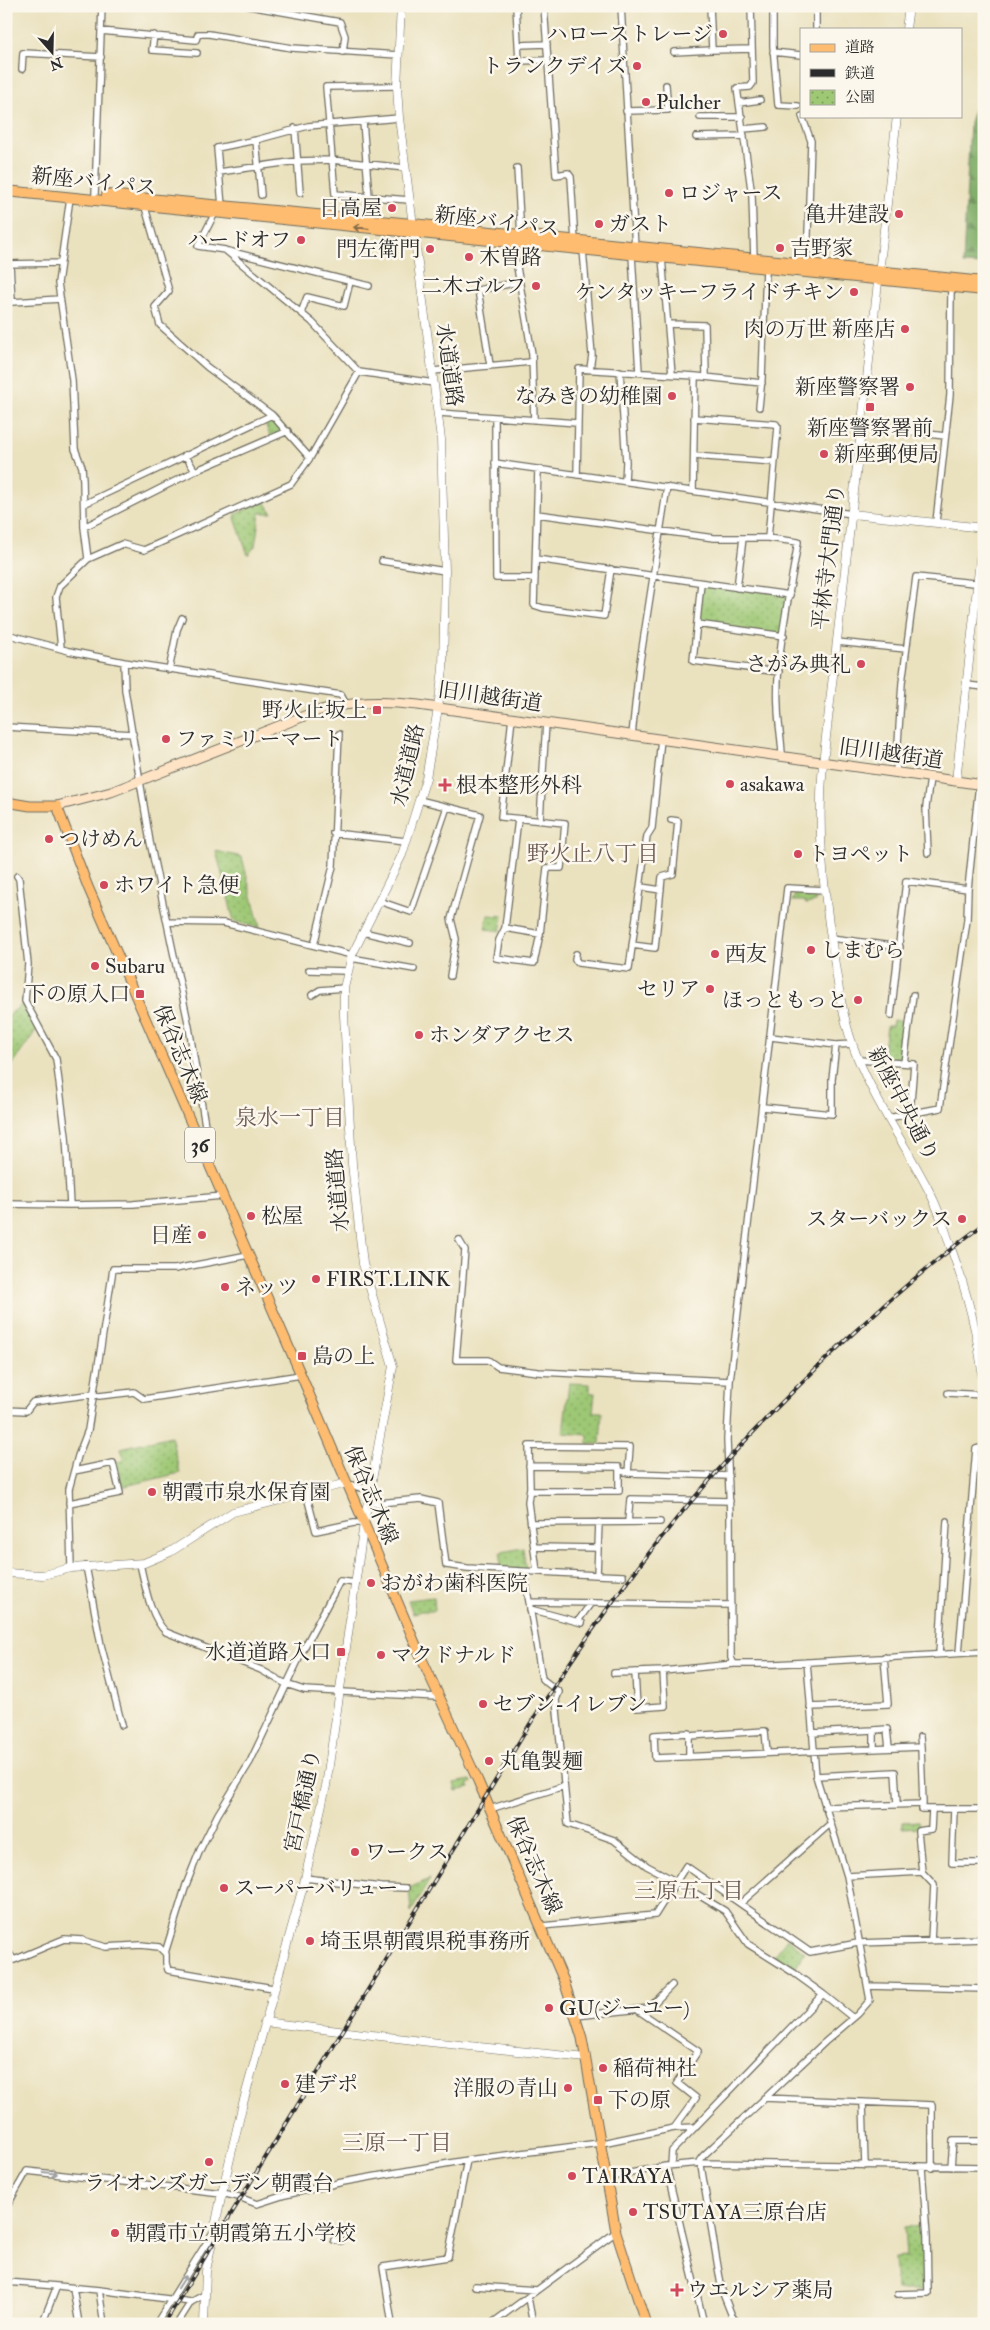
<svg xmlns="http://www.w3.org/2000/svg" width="990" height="2330" font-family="'IM FELL Double Pica','Noto Serif JP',serif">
	<defs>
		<pattern id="forest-firs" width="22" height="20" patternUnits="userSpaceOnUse" patternTransform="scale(1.25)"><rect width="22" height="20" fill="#7eac66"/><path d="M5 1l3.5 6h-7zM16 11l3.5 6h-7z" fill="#678c54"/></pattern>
		<pattern id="park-dots" width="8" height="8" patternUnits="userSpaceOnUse" patternTransform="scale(1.25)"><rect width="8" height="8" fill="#9ec874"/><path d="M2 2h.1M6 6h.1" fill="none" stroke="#81a35f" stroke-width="1.8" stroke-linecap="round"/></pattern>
	</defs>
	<rect width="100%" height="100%" fill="#fbf7ec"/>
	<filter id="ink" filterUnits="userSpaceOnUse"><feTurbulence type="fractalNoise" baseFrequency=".02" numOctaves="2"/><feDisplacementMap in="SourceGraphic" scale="10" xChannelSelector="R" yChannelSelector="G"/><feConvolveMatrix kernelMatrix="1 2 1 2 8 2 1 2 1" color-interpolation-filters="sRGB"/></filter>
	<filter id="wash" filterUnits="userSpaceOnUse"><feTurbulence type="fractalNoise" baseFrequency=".0096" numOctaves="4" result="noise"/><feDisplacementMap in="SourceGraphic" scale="20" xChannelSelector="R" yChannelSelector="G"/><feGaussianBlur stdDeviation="1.12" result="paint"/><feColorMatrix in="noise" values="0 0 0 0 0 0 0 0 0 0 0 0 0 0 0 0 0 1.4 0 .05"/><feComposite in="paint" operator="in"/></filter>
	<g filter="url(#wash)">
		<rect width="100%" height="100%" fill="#eae1be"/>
		<path fill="url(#forest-firs)" stroke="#546c48" d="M984,80V265L963,264L970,122Z"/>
		<path fill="url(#park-dots)" stroke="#647a50" d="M271,419L277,420L285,428L278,434L270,436L265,423Z
			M265,501L272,513H260L255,546L248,555L235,518L236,514Z
			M701,583L790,595L784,636L697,624Z
			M216,851L242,857L260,928L234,921Z
			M796,893L815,896L816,902L806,904L804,901H792Z
			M488,915L503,916L500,931L485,929Z
			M23,1004L37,1029L6,1074V1017Z
			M893,1020L906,1022L902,1058L883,1057L887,1026H892Z
			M569,1383L590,1384V1393H595L593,1412H602L600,1444H588V1435L563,1433Z
			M171,1436L180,1473L121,1487L116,1462L123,1461L121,1448Z
			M523,1548L526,1572L500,1570L501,1552Z
			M434,1597L435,1611H420L413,1614L408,1600Z
			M471,1780L472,1783L468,1784L470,1788L456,1791L454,1783Z
			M919,1821L920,1827L902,1828V1822Z
			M430,1879L411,1912L409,1888Z
			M787,1938L805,1952L793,1971L774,1957Z
			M922,2225L924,2290H896L894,2258L906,2257L904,2227Z"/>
	</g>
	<g filter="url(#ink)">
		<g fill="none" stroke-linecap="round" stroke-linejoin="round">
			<defs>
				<path id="minor" d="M249,6L340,22L345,36L343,52
					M516,6L519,61L548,60
					M544,6L556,175L568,173L571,177L575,242
					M621,6L635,248
					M751,6L753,83L750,87L737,88L752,196L754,259
					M773,6V46L778,105L798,106
					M800,6L816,7V29
					M101,31L196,40L198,34H209L292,48L398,55
					M154,35L152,50L197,53
					M519,45L547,44
					M712,50L751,49
					M674,52L712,50L710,6
					M773,52L801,55
					M22,69L23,53L101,57
					M397,86L326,87L335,194L409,200
					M739,103L760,100
					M626,111L668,110L666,85
					M802,116L811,141L807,265
					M700,117H742
					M363,122L369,197
					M295,128L300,193
					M743,129L766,127
					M696,137L744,136
					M256,140L261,195
					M517,168L521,236
					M219,172L297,161L332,160L405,168
					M95,194L102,6
					M70,198L58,283L72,380L75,449L82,467L83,480L84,527L88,559
					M222,206L217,148L256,140L308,126L399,118
					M145,207L169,291L155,307L160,325L207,367L272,415L310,458
					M215,213L198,246L225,250L312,322L359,372L434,383
					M513,244L532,354L534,420
					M583,250L592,355L590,369
					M228,251L369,286
					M632,255L639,372
					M662,258L672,374
					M6,264L60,263
					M10,264L12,302L60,299
					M301,313L307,297L344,306L350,282
					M668,324L705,325L706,377
					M490,365L478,290L519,282
					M433,371L531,362
					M620,371L626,462L625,481
					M695,376L762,383
					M759,407L762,378L766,269
					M439,413L577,423
					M495,417L496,578H535
					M694,418L776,424L778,427L768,538L798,542C790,592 775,657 778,707C778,724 782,740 782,757
					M861,426L945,436
					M185,455L195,471
					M694,456L774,462
					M495,463L852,514
					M538,469L534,605L543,608L604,616L611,569
					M577,475L579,369L695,376L693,491
					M84,504L272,415
					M537,514L714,538H768
					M936,522L950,395L951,287
					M84,527L195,471L288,431
					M536,559L790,595
					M382,561L445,571
					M701,583L693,661L779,672
					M737,588L743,538
					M697,624L784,636
					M6,634L69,651L124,662L341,695L346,704
					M837,642L906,649
					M61,648L56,597L60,586L88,559L122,544L144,550L291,484L310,458L359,372
					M124,662L125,690L150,842L189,1027L211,1162
					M169,670L177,630L182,618
					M967,685L984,687
					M512,718L501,817L565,823L561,868H547L540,934L534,963L496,958L499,940L505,928L518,819
					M6,727L133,734
					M632,735L639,668L667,487
					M896,773L902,683L916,577L984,584
					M419,800L480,815L451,919L456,939L450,976
					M540,820L546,723
					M333,833L406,841
					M928,853L926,807L930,778
					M17,876L19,879L28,964L25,1001L56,1059L66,1136L70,1205L133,1204L223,1196
					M641,887L661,890
					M824,890L787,888L730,1381L727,1440L730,1515L731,1658L734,1664H775L984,1652
					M379,901L411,912L447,807
					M168,922L224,923L352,955
					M505,928L540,934
					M363,932L410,943
					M831,938L900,947
					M314,945L333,866L339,734
					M632,945L655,948L662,877L673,874L678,821L671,820
					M576,954L575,959L578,963L629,969L647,836L652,828L661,739
					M351,958L414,969
					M309,970L347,971
					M312,995L320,990L344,988
					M891,1016L906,881L968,889
					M771,1037L836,1045L853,1044
					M859,1060L914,1064L910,1114
					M904,1063L913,995
					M763,1107L832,1114V1079L836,1045
					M888,1118L940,1108L967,920L968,889L979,784
					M6,1204L70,1205
					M459,1240L465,1250L456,1360H488L498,1367L538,1372L730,1381
					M948,1393L984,1395
					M6,1410L26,1411L33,1402L94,1394L99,1396L134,1392L144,1399L301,1375
					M529,1466L619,1467V1470L628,1473L729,1476
					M347,1483C358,1487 361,1491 372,1484
					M530,1491H619V1470
					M306,1493L316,1531L354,1523H364
					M69,1503L120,1493L113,1463L74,1471
					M368,1504L421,1499L438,1503L446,1565L467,1568L597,1575L599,1522
					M628,1522L630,1499L730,1501
					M531,1523L660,1522
					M535,1547L598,1548
					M140,1564C145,1585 150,1617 166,1632L261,1670L286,1684L304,1690L438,1697
					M86,1566L101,1645L122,1725
					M71,1568L69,1489L78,1456L88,1430L113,1269H175L248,1255
					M524,1572L542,1679L559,1692L556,1700L568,1824L614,1840L647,1866L677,1882L725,1911L748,1944L794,1973L823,1994L672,2151L671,2165
					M537,1572L528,1502L530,1487L529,1446L630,1447L628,1473
					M597,1575L623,1576
					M529,1602L731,1605
					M530,1609L582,1623
					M578,1621L591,1603
					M959,1653L976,1449L984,1447
					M939,1654L947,1521
					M635,1672L637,1708L665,1706L663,1671
					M614,1673L663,1671L734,1664
					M810,1707L888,1704L884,1657
					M874,1730L887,1729L889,1748
					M812,1733L874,1730V1749
					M689,1736L765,1731L767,1753
					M920,1737L921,1747
					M689,1757V1733L654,1735L655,1758L921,1747L923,1804
					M816,1776L895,1772L897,1804
					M825,1807L923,1804L922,1809H984
					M490,1809L564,1786
					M954,1809L952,1863H984
					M922,1872L934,1885L931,1940
					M847,1876L922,1872L918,1831L931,1829L932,1810
					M305,1878L381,1887L406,1888
					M741,1903L830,1824
					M542,1926L655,1915L686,1866L810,1952L858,1943L984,1939
					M6,1949L14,1960L64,1939L82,1940L106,1947L141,1945L159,1947L166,1954V1963L168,1970L273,1988
					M165,1953L186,1885L200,1850L218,1814L250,1762L304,1648L340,1581L356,1583
					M868,1986L984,1989
					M823,1994L853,2018
					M639,2011L698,2051L677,2083L696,2098L674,2128
					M576,2016L649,2008L672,1985
					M764,2098L932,2105V2168
					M863,2102L865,2166
					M666,2166L704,2324
					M951,2167L953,2141H984
					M606,2178L666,2166L700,2163L984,2167
					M6,2208L27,2171L222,2193L239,2197L257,2204L285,2195L343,2182L467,2160L607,2142L674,2128L696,2127
					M334,2240L341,2241
					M6,2282L57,2286L42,2324
					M57,2286L99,2290L104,2324
					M475,2286L537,2290
					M73,2288L79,2324
					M99,2290L191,2302
					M898,2294L928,2293L927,2236L922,2168
					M528,2298L533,2324
					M156,2324L212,2234
					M177,2324L191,2302L204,2295
					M392,2324L383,2267L448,2257L467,2160
					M491,2324L616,2232
					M738,2324L732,2316L722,2291L700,2160L703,2156L825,2042L858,2014L870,2000L847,1876L816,1776L807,1662"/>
				<path id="tertiary" d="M906,29L909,6
					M897,116L823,763C817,827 823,888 833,951C838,986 843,1021 856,1054C875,1101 904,1143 927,1187C938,1207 945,1229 952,1251C969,1298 981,1343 984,1394
					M852,514L984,528
					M956,781L984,523
					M6,1573L43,1575L71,1568L144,1563L170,1552L233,1512L347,1483
					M264,2022L430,2042L586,2058
					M204,2324L206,2271L222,2193L242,2107L304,1883L326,1786L364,1523L393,1366L363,1264L352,1164L344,1015V988L352,955L402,855L426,778L438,708L443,669L445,571L441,439L399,118L397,86L401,6"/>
				<path id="secondary" d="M57,806L111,792L317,711C351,701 383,701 418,705L984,785"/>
				<path id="primary" d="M6,802L30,806H57L88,887L301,1375L421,1657L478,1781L564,1981L582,2038L616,2232L646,2324"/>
				<path id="trunk" d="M6,191L984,290
					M107,195L412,224L984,282"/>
			</defs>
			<use href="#minor" stroke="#6e6b5e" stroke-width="8"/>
			<use href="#tertiary" stroke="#6e6b5e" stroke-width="9"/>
			<use href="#secondary" stroke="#6e6b5e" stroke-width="11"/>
			<use href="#primary" stroke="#6e6b5e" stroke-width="11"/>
			<use href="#trunk" stroke="#6e6b5e" stroke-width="12"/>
			<use href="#minor" stroke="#fff" stroke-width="5.5"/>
			<use href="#tertiary" stroke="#fff" stroke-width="8"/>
			<use href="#secondary" stroke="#fee4c5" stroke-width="9"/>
			<use href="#primary" stroke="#fdbc6f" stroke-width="9"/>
			<use href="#trunk" stroke="#fdbc6f" stroke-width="10"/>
			<defs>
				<path id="rail" d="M164,2324L530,1724C582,1642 637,1563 701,1490C747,1436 797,1386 848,1338C891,1298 936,1259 984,1224"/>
			</defs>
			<use href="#rail" stroke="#2b2b2b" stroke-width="4"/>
			<use href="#rail" stroke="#fbf7ec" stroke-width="2" stroke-dasharray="5.5" stroke-linecap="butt"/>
		</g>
		<defs><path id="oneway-shaft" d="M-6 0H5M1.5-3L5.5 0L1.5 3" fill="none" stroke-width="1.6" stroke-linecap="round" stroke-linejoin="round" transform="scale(1.25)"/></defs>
		<use stroke="#8a6c4a" href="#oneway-shaft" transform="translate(361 228) rotate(-174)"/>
		<g stroke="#a0a0a0">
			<use href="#oneway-shaft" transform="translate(50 2173) rotate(7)"/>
			<use href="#oneway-shaft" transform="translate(182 2282) rotate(-57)"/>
		</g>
	</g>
	<g fill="#d1495b" stroke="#fbf7ec" stroke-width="2">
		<circle cx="723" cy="34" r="5"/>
		<circle cx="637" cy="66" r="5"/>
		<circle cx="646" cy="102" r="5"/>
		<circle cx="669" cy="193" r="5"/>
		<circle cx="392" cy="208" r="5"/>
		<circle cx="899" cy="214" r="5"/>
		<circle cx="599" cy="224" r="5"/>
		<circle cx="301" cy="240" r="5"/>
		<circle cx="780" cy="248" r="5"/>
		<circle cx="430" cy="249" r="5"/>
		<circle cx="469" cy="257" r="5"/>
		<circle cx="536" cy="286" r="5"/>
		<circle cx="854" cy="292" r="5"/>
		<circle cx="905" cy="329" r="5"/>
		<circle cx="910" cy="387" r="5"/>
		<circle cx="672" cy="396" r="5"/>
		<rect x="865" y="402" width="10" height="10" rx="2.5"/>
		<circle cx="824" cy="454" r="5"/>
		<circle cx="861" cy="664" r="5"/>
		<rect x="372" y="705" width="10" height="10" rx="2.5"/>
		<circle cx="166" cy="739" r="5"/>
		<circle cx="730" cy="784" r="5"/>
		<path d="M442.5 777.5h5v5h5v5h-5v5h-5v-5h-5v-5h5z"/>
		<circle cx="49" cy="839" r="5"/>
		<circle cx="798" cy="854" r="5"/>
		<circle cx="104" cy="885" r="5"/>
		<circle cx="811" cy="950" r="5"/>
		<circle cx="715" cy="954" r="5"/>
		<circle cx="95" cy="966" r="5"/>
		<circle cx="710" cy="989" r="5"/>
		<rect x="135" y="989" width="10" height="10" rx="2.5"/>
		<circle cx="858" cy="1000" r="5"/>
		<circle cx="419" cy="1035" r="5"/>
		<circle cx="251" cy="1216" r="5"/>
		<circle cx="962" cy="1219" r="5"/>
		<circle cx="202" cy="1235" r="5"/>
		<circle cx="316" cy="1279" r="5"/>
		<circle cx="225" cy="1287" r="5"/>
		<rect x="297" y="1351" width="10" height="10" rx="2.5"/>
		<circle cx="152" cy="1492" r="5"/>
		<circle cx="371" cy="1583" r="5"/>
		<rect x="336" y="1647" width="10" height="10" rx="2.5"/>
		<circle cx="381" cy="1655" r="5"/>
		<circle cx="483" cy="1704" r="5"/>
		<circle cx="489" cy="1761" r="5"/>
		<circle cx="355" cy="1852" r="5"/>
		<circle cx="224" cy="1888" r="5"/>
		<circle cx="310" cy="1941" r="5"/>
		<circle cx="549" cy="2008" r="5"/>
		<circle cx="603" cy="2068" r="5"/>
		<circle cx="285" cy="2084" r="5"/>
		<circle cx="568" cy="2088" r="5"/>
		<rect x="593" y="2095" width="10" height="10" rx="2.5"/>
		<circle cx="209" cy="2162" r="5"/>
		<circle cx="572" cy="2176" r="5"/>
		<circle cx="633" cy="2212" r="5"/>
		<circle cx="115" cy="2233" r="5"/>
		<path d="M674.5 2282.5h5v5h5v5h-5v5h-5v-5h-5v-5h5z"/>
	</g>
	<g text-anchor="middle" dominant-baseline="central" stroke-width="5" stroke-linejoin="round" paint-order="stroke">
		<rect fill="#fbf7ec" stroke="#696865" stroke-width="1" x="185" y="1127.5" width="30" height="35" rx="4"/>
		<g font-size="20" font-weight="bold" fill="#2b2b2b">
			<text x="200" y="1145">36</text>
		</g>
		<g font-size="21" fill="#2b2b2b" stroke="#fbf7ec" text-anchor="start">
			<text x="713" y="34" text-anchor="end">ハローストレージ</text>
			<text x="627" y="66" text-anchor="end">トランクデイズ</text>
			<text x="656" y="102">Pulcher</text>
			<text x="679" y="193">ロジャース</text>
			<text x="382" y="208" text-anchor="end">日高屋</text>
			<text x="889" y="214" text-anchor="end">亀井建設</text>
			<text x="609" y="224">ガスト</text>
			<text x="291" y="240" text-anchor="end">ハードオフ</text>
			<text x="790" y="248">吉野家</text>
			<text x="420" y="249" text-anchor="end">門左衛門</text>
			<text x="479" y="257">木曽路</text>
			<text x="526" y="286" text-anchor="end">二木ゴルフ</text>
			<text x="844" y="292" text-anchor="end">ケンタッキーフライドチキン</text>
			<text x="895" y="329" text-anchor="end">肉の万世 新座店</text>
			<text x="900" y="387" text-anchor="end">新座警察署</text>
			<text x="662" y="396" text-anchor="end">なみきの幼稚園</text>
			<text x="870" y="428" text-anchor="middle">新座警察署前</text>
			<text x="834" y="454">新座郵便局</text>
			<text x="851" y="664" text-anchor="end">さがみ典礼</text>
			<text x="367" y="710" text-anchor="end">野火止坂上</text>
			<text x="176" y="739">ファミリーマート</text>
			<text x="740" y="784">asakawa</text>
			<text x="456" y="785">根本整形外科</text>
			<text x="59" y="839">つけめん</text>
			<text x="808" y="854">トヨペット</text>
			<text x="114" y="885">ホワイト急便</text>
			<text x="821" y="950">しまむら</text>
			<text x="725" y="954">西友</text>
			<text x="105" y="966">Subaru</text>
			<text x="700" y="989" text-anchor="end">セリア</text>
			<text x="130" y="994" text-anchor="end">下の原入口</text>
			<text x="848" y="1000" text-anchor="end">ほっともっと</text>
			<text x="429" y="1035">ホンダアクセス</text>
			<text x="261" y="1216">松屋</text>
			<text x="952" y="1219" text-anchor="end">スターバックス</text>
			<text x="192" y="1235" text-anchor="end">日産</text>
			<text x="326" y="1279">FIRST.LINK</text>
			<text x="235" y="1287">ネッツ</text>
			<text x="312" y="1356">島の上</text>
			<text x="162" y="1492">朝霞市泉水保育園</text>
			<text x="381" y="1583">おがわ歯科医院</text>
			<text x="331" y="1652" text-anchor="end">水道道路入口</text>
			<text x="391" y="1655">マクドナルド</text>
			<text x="493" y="1704">セブン-イレブン</text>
			<text x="499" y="1761">丸亀製麺</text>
			<text x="365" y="1852">ワークス</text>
			<text x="234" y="1888">スーパーバリュー</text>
			<text x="320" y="1941">埼玉県朝霞県税事務所</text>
			<text x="559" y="2008">GU(ジーユー)</text>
			<text x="613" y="2068">稲荷神社</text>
			<text x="295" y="2084">建デポ</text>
			<text x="558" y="2088" text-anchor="end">洋服の青山</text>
			<text x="608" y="2100">下の原</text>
			<text x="582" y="2176">TAIRAYA</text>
			<text x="209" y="2183" text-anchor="middle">ライオンズガーデン朝霞台</text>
			<text x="643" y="2212">TSUTAYA三原台店</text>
			<text x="125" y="2233">朝霞市立朝霞第五小学校</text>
			<text x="687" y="2290">ウエルシア薬局</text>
		</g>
		<g font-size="21" fill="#2b2b2b" stroke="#fbf7ec">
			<text transform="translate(94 182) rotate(6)">新座バイパス</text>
			<text transform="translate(497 222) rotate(7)">新座バイパス</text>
			<text transform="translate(449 365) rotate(82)">水道道路</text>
			<text transform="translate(829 557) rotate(-83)">平林寺大門通り</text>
			<text transform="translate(490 697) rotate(8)">旧川越街道</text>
			<text transform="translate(891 754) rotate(8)">旧川越街道</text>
			<text transform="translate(408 765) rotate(-77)">水道道路</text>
			<text transform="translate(180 1054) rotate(67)">保谷志木線</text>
			<text transform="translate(903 1104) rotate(62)">新座中央通り</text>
			<text transform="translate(338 1190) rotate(-95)">水道道路</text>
			<text transform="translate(371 1495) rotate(67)">保谷志木線</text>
			<text transform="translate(303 1801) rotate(-78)">宮戸橋通り</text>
			<text transform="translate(534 1865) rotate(66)">保谷志木線</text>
		</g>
		<g font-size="22" fill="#6c5b53" stroke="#fbf7ec">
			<text x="593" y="854">野火止八丁目</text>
			<text x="290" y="1118">泉水一丁目</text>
			<text x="689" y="1891">三原五丁目</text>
			<text x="397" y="2143">三原一丁目</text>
		</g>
	</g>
	<rect width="990" height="2330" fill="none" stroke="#fbf7ec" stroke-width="25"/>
	<rect x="800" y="28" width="162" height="90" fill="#fbf7ec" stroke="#a8a59f"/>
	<rect x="810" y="44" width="25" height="8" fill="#fdbc6f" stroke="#a8a59f"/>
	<text x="845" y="52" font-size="15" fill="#2b2b2b">道路</text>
	<rect x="810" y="69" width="25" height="8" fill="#2b2b2b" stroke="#a8a59f"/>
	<text x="845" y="78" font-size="15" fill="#2b2b2b">鉄道</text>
	<rect x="810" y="90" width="25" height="15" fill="url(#park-dots)" stroke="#a8a59f"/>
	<text x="845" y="102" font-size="15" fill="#2b2b2b">公園</text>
	<g transform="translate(52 52) rotate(160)" stroke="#fbf7ec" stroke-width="4" paint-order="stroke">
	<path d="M0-4L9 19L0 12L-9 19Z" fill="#2b2b2b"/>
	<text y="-8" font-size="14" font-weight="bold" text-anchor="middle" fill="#2b2b2b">N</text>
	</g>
</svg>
